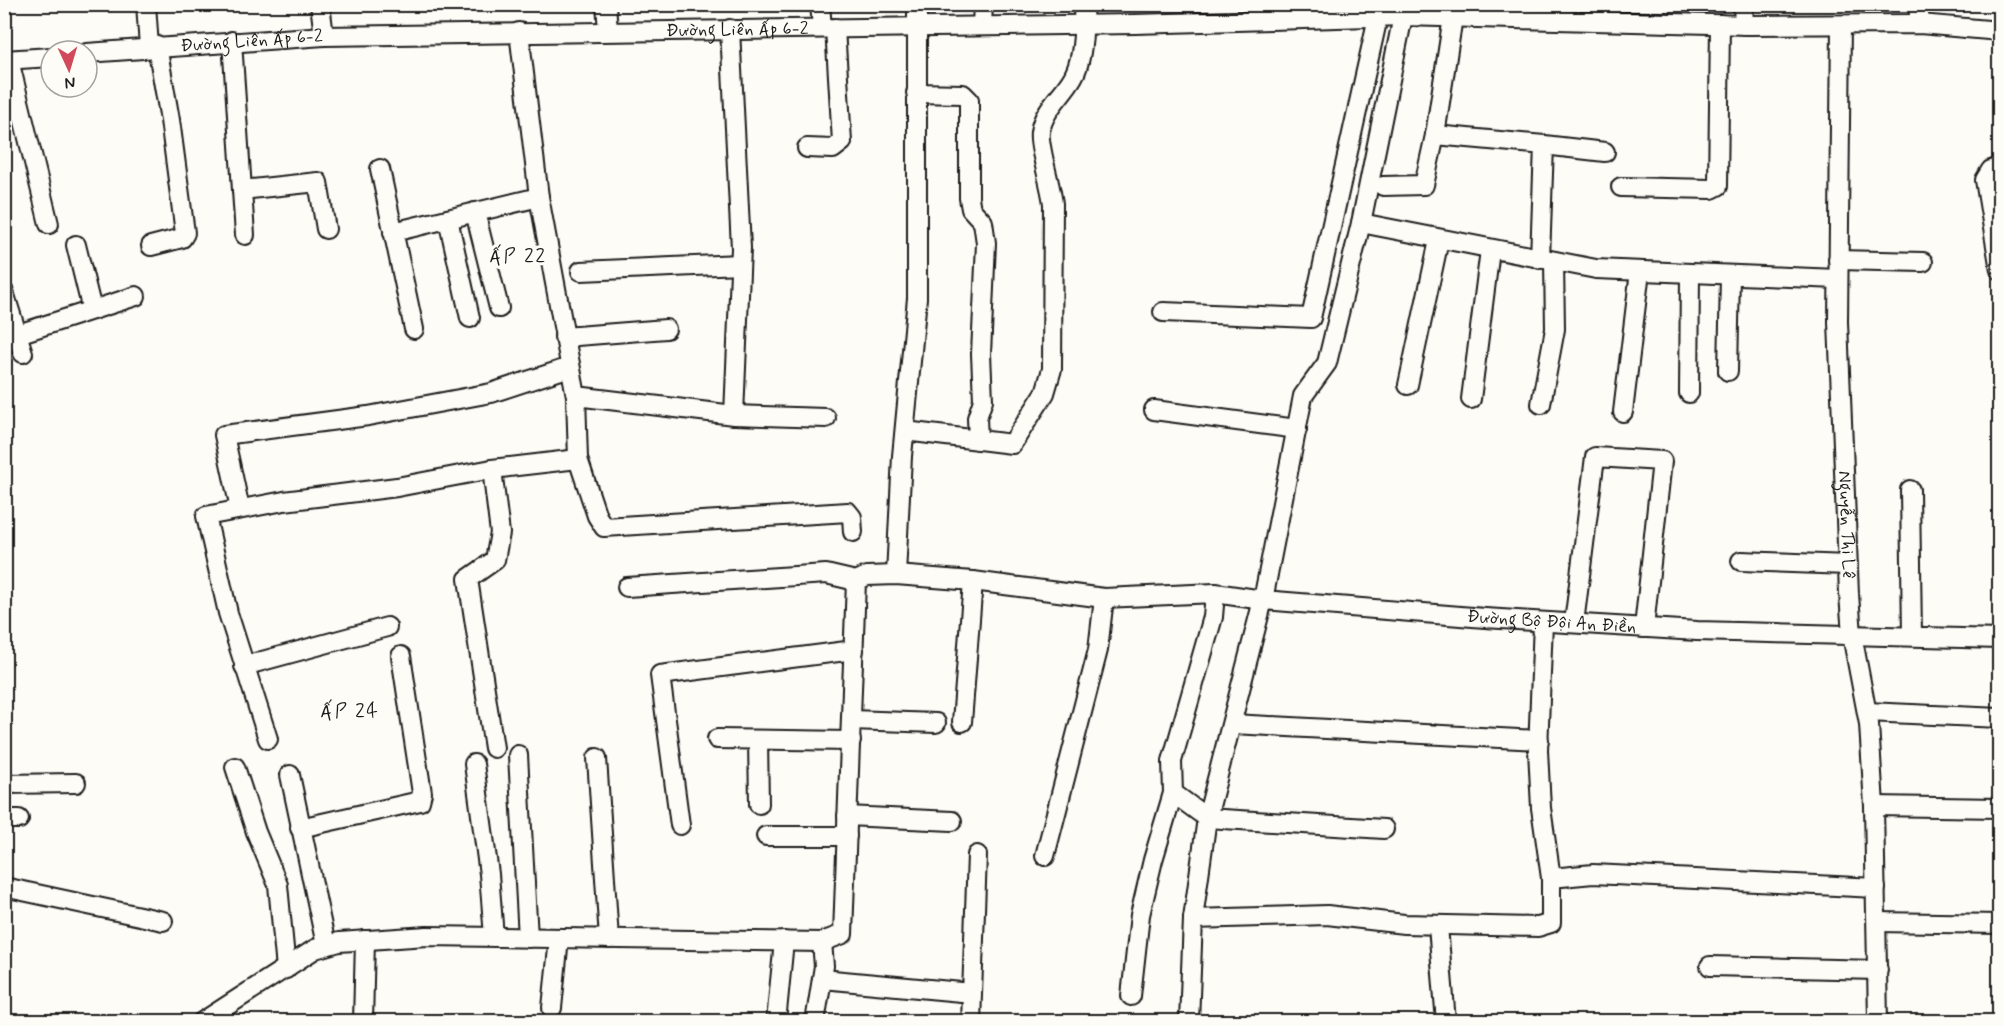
<svg xmlns="http://www.w3.org/2000/svg" width="2004" height="1026" font-family="Mynerve,sans-serif">
	<rect width="100%" height="100%" fill="#fdfcf7"/>
	<filter id="ink" filterUnits="userSpaceOnUse"><feTurbulence type="fractalNoise" baseFrequency=".0167" numOctaves="2"/><feDisplacementMap in="SourceGraphic" scale="12" xChannelSelector="R" yChannelSelector="G"/><feConvolveMatrix kernelMatrix="1 2 1 2 8 2 1 2 1" color-interpolation-filters="sRGB"/></filter>
	<g filter="url(#ink)">
		<g fill="none" stroke-linecap="round" stroke-linejoin="round">
			<defs>
				<g id="minor">
					<path d="M146,4L149,47"/>
					<path d="M320,4L324,36"/>
					<path d="M606,4L608,31"/>
					<path d="M820,4L822,28"/>
					<path d="M1743,4L1744,25"/>
					<path d="M1918,4L1920,24"/>
					<path id="s1" d="M1841,25L1838,322L1849,594L1852,635L1869,724L1874,806L1878,1022"/>
					<path d="M982,26L983,4"/>
					<path d="M730,29L741,248L734,415"/>
					<path d="M519,32L539,197L576,396L734,415L826,418"/>
					<path d="M232,41L245,235"/>
					<path id="s2" d="M87,53L324,36L1135,24L1403,16L1749,25L1920,24L2000,31"/>
					<path d="M4,60L51,57"/>
					<path d="M9,60L49,224"/>
					<path d="M916,93L963,94L969,100V198L971,209L983,222L986,243L981,354L983,400L977,418L978,440"/>
					<path d="M1435,135L1544,145L1540,259"/>
					<path d="M1544,145L1605,152"/>
					<path d="M807,148L833,149L842,142L835,28"/>
					<path d="M2000,167L1991,170L1985,180L2000,270"/>
					<path d="M380,169L414,329"/>
					<path d="M1383,186L1424,185L1435,135L1453,17"/>
					<path d="M1621,187L1712,189L1718,186L1720,24"/>
					<path d="M242,190L318,182L326,229"/>
					<path d="M475,212L499,308"/>
					<path d="M448,219L470,318"/>
					<path d="M1361,223L1596,269L1838,279"/>
					<path d="M393,232L539,197"/>
					<path d="M76,245L92,310"/>
					<path d="M151,246L182,238L185,233L170,120L157,46"/>
					<path d="M1838,260L1923,262"/>
					<path d="M581,271L740,264"/>
					<path d="M4,292L23,353"/>
					<path d="M1163,312L1311,318L1378,17"/>
					<path d="M18,334L136,296"/>
					<path d="M564,337L666,329"/>
					<path d="M1728,371L1730,276"/>
					<path d="M1408,385L1439,240"/>
					<path d="M1689,393L1690,274"/>
					<path d="M1471,399L1490,250"/>
					<path d="M1541,404L1555,329L1554,261"/>
					<path d="M1154,410L1297,429"/>
					<path d="M1623,412L1640,271"/>
					<path d="M905,431L1012,444L1045,393L1052,369L1053,204C1051,185 1038,146 1040,132C1043,110 1063,95 1073,77C1084,58 1084,26 1083,4"/>
					<path d="M578,459L597,516L604,527L848,512L852,517L853,532"/>
					<path d="M492,469L500,533L495,560L468,579L494,748"/>
					<path d="M1910,490L1912,636"/>
					<path d="M240,509L224,435L368,416L491,393L570,367"/>
					<path d="M1741,561L1848,565"/>
					<path d="M896,575L902,456L917,298V4"/>
					<path d="M627,587L826,574L856,581"/>
					<path d="M1215,593L1213,617L1172,761L1173,793L1207,818L1384,829"/>
					<path d="M1543,622L1538,750L1541,808L1551,878"/>
					<path d="M1574,623L1595,457L1662,461L1644,628"/>
					<path d="M244,666L387,627"/>
					<path d="M1867,712L2000,718"/>
					<path d="M851,720L936,723"/>
					<path d="M962,722L973,581"/>
					<path d="M1232,724L1539,740"/>
					<path d="M268,739L228,613L206,516L284,501L397,487L492,469L578,459L576,396"/>
					<path d="M717,739L851,741"/>
					<path d="M758,740L759,804"/>
					<path d="M518,755L528,938"/>
					<path d="M597,758L609,939"/>
					<path d="M474,764L489,874L494,937"/>
					<path d="M235,767L256,832L278,885L286,969"/>
					<path d="M290,775L326,945"/>
					<path d="M4,784L76,783"/>
					<path d="M1874,806L2000,808"/>
					<path d="M847,816L952,821"/>
					<path d="M4,819H19"/>
					<path d="M680,825L660,675L854,650"/>
					<path d="M300,828L420,801L422,793L401,656"/>
					<path d="M766,836H847"/>
					<path d="M1045,856L1098,650L1104,598"/>
					<path d="M4,887L163,921"/>
					<path d="M1193,919L1327,915L1404,924L1538,927L1551,923V878L1593,874L1876,888"/>
					<path d="M1877,922L2000,924"/>
					<path d="M1438,926L1446,1022"/>
					<path d="M1710,966L1878,970"/>
					<path d="M822,979L972,993"/>
					<path d="M1131,996L1140,915L1153,860L1173,793"/>
					<path d="M552,1008L559,938"/>
					<path id="s3" d="M202,1022L315,949L339,942L427,936L822,942L843,934L856,581L867,576L896,575L973,581L1104,598L1215,593L1263,600L1485,618L1697,631L2000,639"/>
					<path d="M363,1022L365,940"/>
					<path d="M776,1022L784,941"/>
					<path d="M815,1022L824,966L822,942"/>
					<path d="M971,1022L977,855"/>
					<path d="M1189,1022L1193,919L1207,818L1263,600L1303,396L1327,363L1361,223L1403,16"/>
				</g>
			</defs>
			<use href="#minor" stroke="#1c1c1c" stroke-width="22"/>
			<use href="#minor" stroke="#fdfcf7" stroke-width="18"/>
		</g>
	</g>
	<g text-anchor="middle" dominant-baseline="central" stroke-width="6" stroke-linejoin="round" paint-order="stroke">
		<g font-size="18" fill="#1c1c1c" stroke="#fdfcf7">
			<text stroke="none"><textPath href="#s2" startOffset="651">Đường Liên Ấp 6-2</textPath></text>
			<text stroke="none"><textPath href="#s2" startOffset="165">Đường Liên Ấp 6-2</textPath></text>
			<text stroke="none"><textPath href="#s1" startOffset="500">Nguyễn Thị Lê</textPath></text>
			<text stroke="none"><textPath href="#s3" startOffset="1718">Đường Bộ Đội An Điền</textPath></text>
		</g>
		<g font-size="20" letter-spacing="1.5" fill="#1c1c1c" stroke="#fdfcf7">
			<text x="518" y="256">ẤP 22</text>
			<text x="350" y="711">ẤP 24</text>
		</g>
	</g>
	<rect width="2004" height="1026" fill="none" stroke="#fdfcf7" stroke-width="24"/>
	<rect x="12" y="12" width="1980" height="1002" fill="none" stroke="#1c1c1c" stroke-width="2" filter="url(#ink)"/>
	<g transform="translate(69 69) rotate(176)"><circle r="28" fill="#fdfcf7" stroke="#a3a29f" stroke-width="1.5"/>
	<path d="M0-4.5L10 22L0 15L-10 22Z" fill="#d1495b"/>
	<text y="-9" font-size="16" font-weight="bold" text-anchor="middle" fill="#1c1c1c">N</text>
	</g>
</svg>
